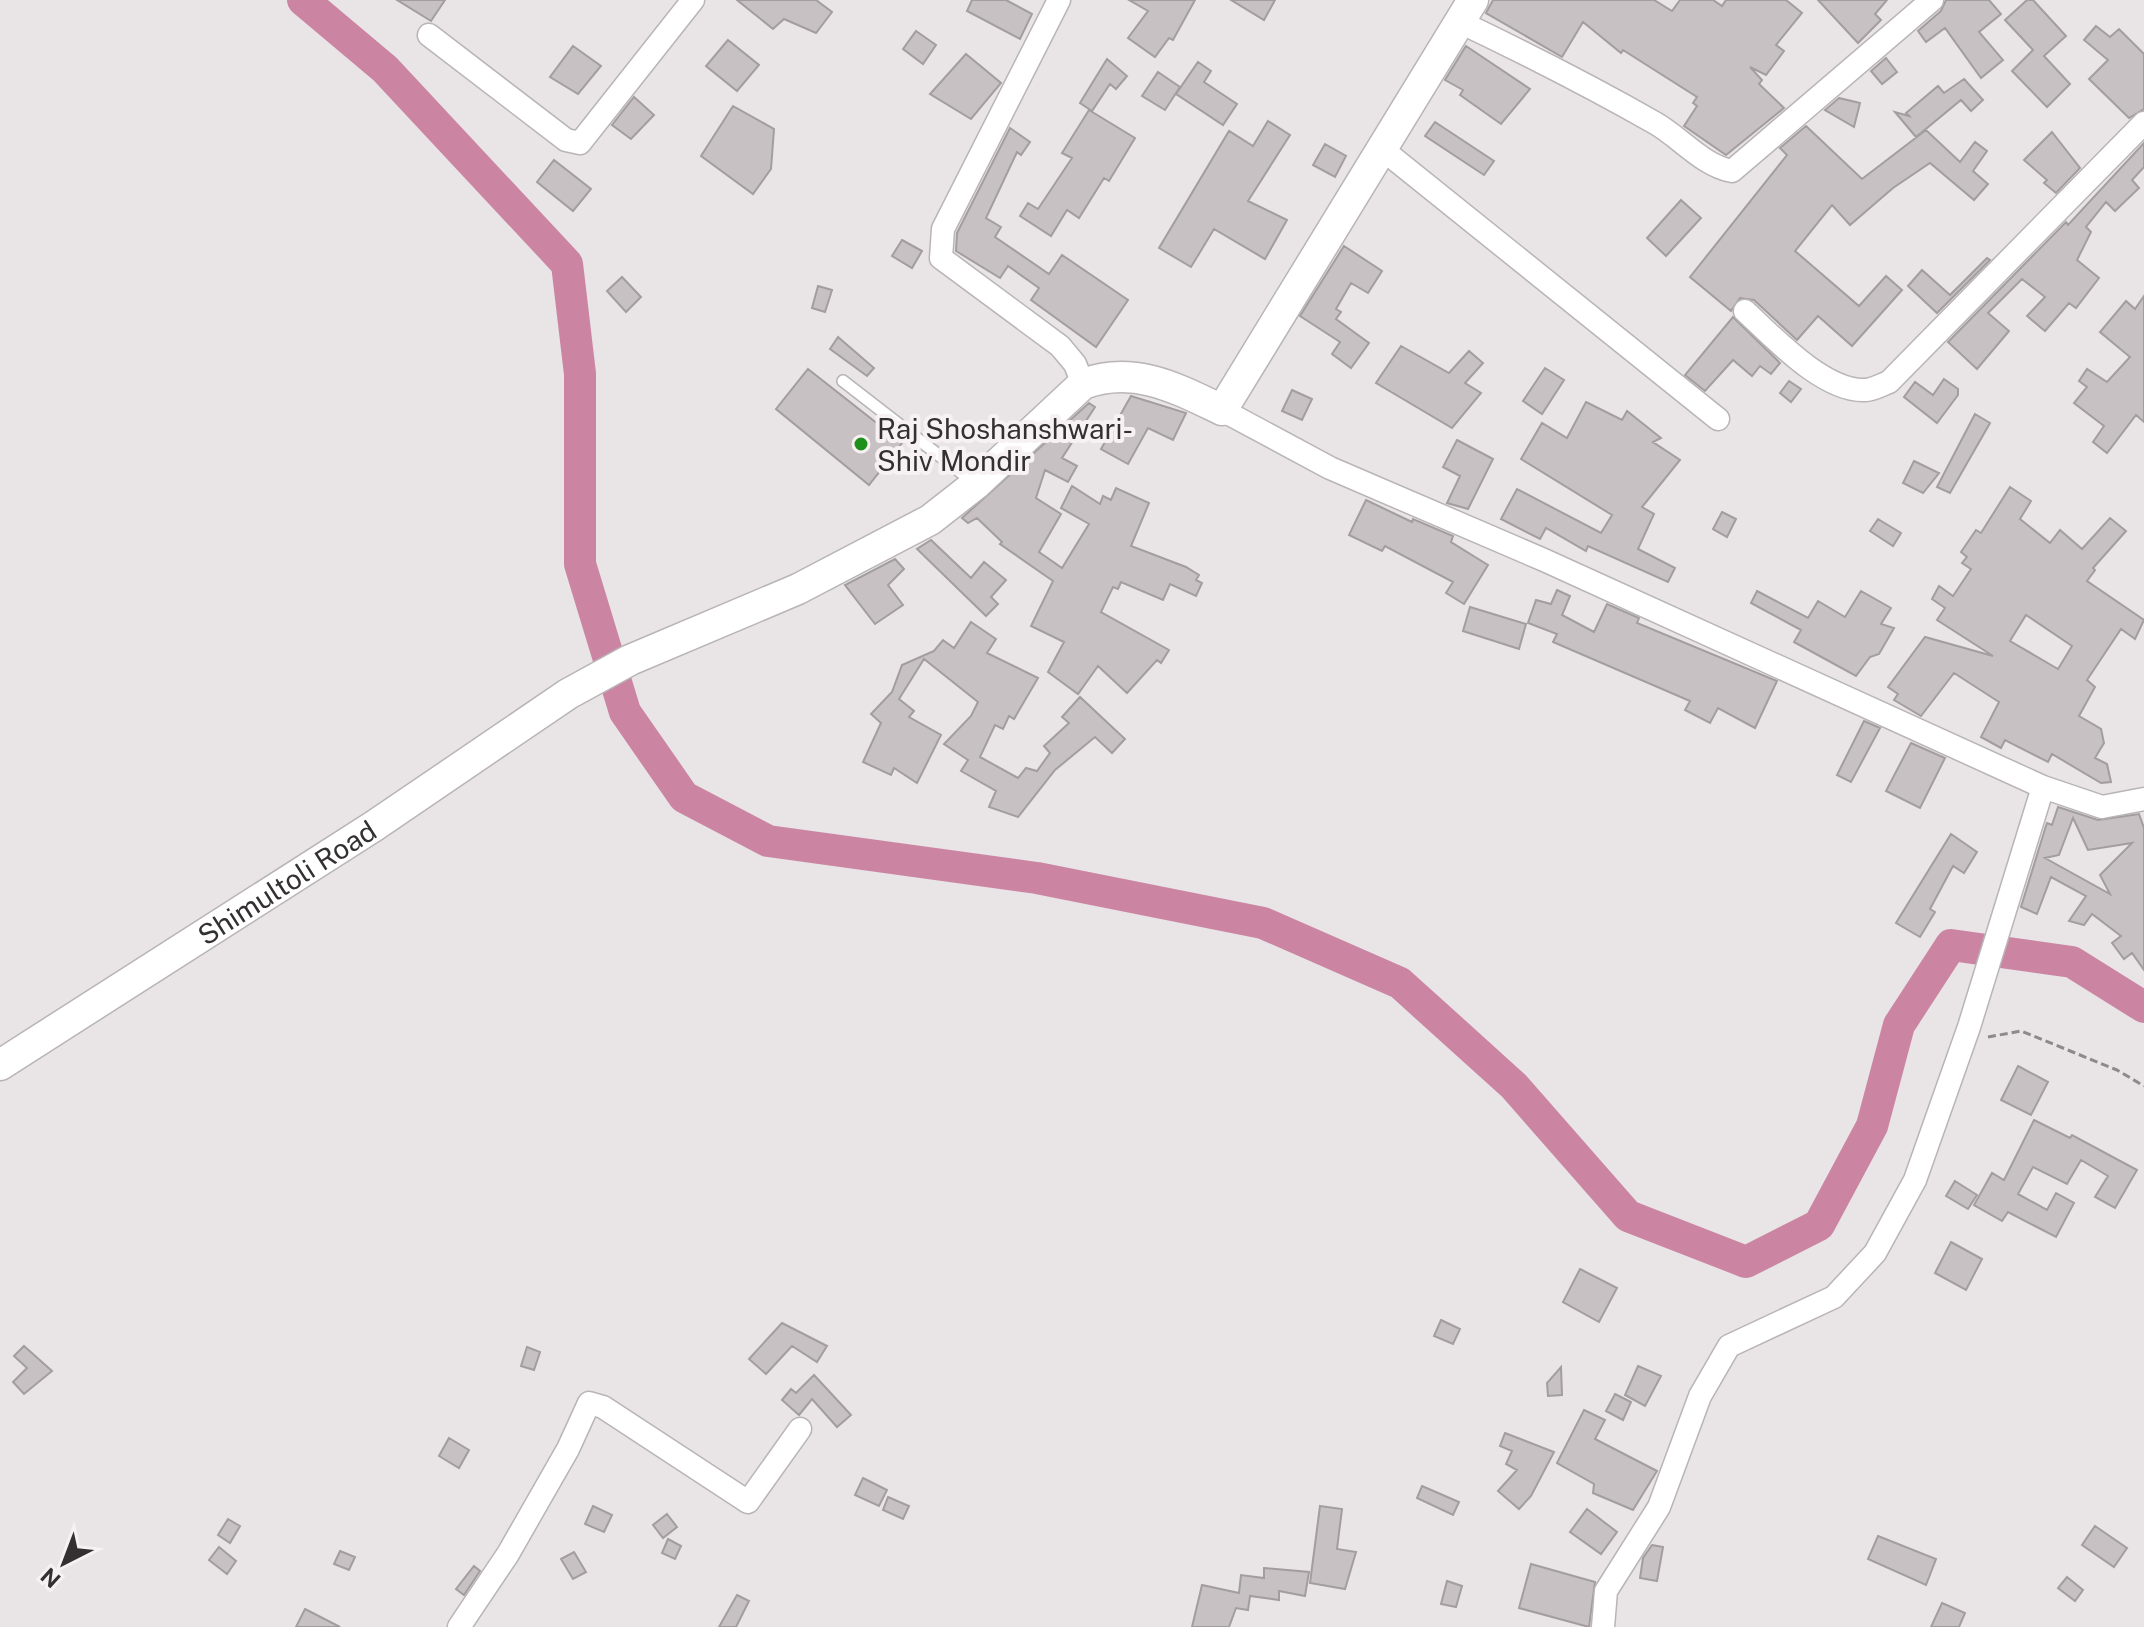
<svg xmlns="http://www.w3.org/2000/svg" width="2144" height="1627" font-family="'Public Sans',sans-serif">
	<rect width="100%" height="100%" fill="#e9e4e6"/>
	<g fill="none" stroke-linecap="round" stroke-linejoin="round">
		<path stroke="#cb85a3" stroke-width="32" d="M303,0L385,69L567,264L580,374V564L625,712L684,797L768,841L1037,878L1263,923L1400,983L1514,1086L1628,1216L1746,1262L1819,1225L1872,1126L1899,1025L1951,945L2072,962L2144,1007"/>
	</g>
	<path fill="#c7c1c3" stroke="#a39da0" stroke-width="2" fill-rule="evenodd" d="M397,0H445L431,21Z
		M737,0H816L832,12L816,33L784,19L773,29Z
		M972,0H1006L1032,14L1020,39L967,11Z
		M1129,0H1195L1173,40L1169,38L1155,57L1128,38L1148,11Z
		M1231,0H1275L1264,20Z
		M1493,0H1654L1672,11L1680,0H1713L1722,6L1726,0H1786L1802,13L1776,45L1784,51L1766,75L1750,67L1762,80L1759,84L1784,108L1726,155L1684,126L1697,106L1693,103L1697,97L1623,50L1621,53L1583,22L1562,57L1486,13Z
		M1818,0H1887L1875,14L1881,20L1858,43Z
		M1946,0H1989L2001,14L1979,32L2003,60L1981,78L1945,28L1926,42L1918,31L1941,11Z
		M2027,0H2033L2066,36L2044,56L2070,84L2047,107L2012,71L2033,50L2005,20Z
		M2096,26L2110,37L2119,29L2144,54V109L2129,118L2089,79L2108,60L2084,40Z
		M916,31L936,45L923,64L903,49Z
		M728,40L759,65L737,91L706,66Z
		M573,46L601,66L578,94L550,77Z
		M1466,46L1530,89L1501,124L1460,95L1463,90L1445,80Z
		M966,54L1001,83L971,119L930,94Z
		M1886,58L1897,72L1882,84L1871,71Z
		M1107,59L1127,76L1116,89L1110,84L1092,111L1080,103Z
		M1198,62L1211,71L1204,82L1237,104L1223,125L1176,94Z
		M1158,72L1180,87L1165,110L1142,96Z
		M1964,79L1983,100L1971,111L1961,100L1916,137L1895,112L1909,116L1906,113L1938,86L1944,93Z
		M634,97L654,115L631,139L612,125Z
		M1839,98L1860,103L1854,127L1825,110Z
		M733,106L774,129L771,169L753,194L701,156Z
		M1089,110L1135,138L1109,181L1104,178L1079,218L1067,210L1051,236L1020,216L1028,203L1038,209L1072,158L1062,153Z
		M1268,121L1290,135L1248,201L1287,220L1265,259L1214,229L1191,267L1159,248L1229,131L1253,146Z
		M1435,122L1494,161L1484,175L1425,136Z
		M1806,126L1862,179L1926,130L1960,162L1975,142L1987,151L1973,171L1988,184L1974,200L1930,163L1893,188L1850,225L1832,205L1795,251L1859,306L1886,276L1902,290L1852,346L1818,316L1797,340L1754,300L1740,298L1731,311L1690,277L1787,155L1780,148Z
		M1010,128L1030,142L1021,155L1017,152L986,218L1001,227L995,237L1049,274L1062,255L1128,300L1096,347L1031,300L1039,288L1008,266L1000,278L956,251L957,233Z
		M2052,132L2080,168L2056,193L2044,183L2047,180L2024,160Z
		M2144,143V167L2132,180L2139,188L2115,211L2106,202L2086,227L2091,232L2077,260L2099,278L2076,308L2069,303L2045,331L2027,316L2045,297L2022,279L1988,313L2009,331L1977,369L1948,342L2066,222L2068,225Z
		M1325,144L1346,156L1335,177L1313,165Z
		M554,160L591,189L573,211L537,182Z
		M1681,200L1701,218L1666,256L1647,238Z
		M902,240L922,251L912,268L892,256Z
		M1344,246L1382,271L1368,293L1351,283L1336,309L1341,312L1336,319L1369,343L1351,368L1332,354L1340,342L1300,316Z
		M1987,258L1990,260L1937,313L1908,286L1922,270L1950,295Z
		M622,277L641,297L626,312L607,291Z
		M818,286L832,290L825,312L812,308Z
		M2144,296V422L2136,415L2107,453L2093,442L2104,426L2074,403L2087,387L2079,381L2087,369L2107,382L2130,357L2100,332L2126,301L2135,309Z
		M1733,317L1780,363L1771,374L1760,366L1752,376L1733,360L1705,391L1685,375Z
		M838,337L874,368L867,376L830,349Z
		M1401,346L1449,373L1469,351L1483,363L1465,383L1481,393L1452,428L1376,383Z
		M1545,368L1564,380L1542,414L1523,401Z
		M808,369L902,443L869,485L776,409Z
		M1944,379L1958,389V395L1937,423L1904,397L1915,382L1933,395Z
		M1789,381L1801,389L1791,402L1780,393Z
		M1292,390L1312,399L1302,420L1282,411Z
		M1131,396L1186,413L1173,440L1148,428L1128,464L1101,449Z
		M1586,402L1622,420L1627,411L1661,438L1653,442L1680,460L1642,507L1654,514L1638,549L1675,568L1668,582L1588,546L1586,551L1546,528L1540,539L1501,519L1517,489L1601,533L1612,515L1521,459L1542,423L1567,438Z
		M1089,403L1095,407L1062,458L1077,466L1068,482L1045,470L1036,498L1061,514L1039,552L1062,568L1089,524L1061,508L1072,486L1100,504L1103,496L1111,500L1116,488L1149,503L1131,546L1186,567L1199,575L1196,580L1202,583L1196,596L1170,584L1163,600L1121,582L1118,589L1113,587L1101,612L1169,650L1161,663L1157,660L1127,693L1098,666L1078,694L1048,672L1064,642L1031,626L1053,581L1000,544L1002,542L977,518L968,523L962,518Z
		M1975,414L1990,423L1950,493L1937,487Z
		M1457,440L1493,459L1468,509L1447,503L1460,476L1443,467Z
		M1914,461L1939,473L1923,493L1903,483Z
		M2010,487L2031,501L2020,519L2050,543L2060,530L2082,549L2110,518L2126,531L2093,568L2095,570L2087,581L2144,620L2135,639L2121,629L2087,680L2095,687L2079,716L2101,729L2104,743L2095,758L2107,764L2111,782L2101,783L2052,754L2048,762L2005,740L2001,748L1981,737L1999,702L1954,673L1921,716L1894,700L1898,694L1888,687L1925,637L1993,656L1937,620L1945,608L1932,599L1939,586L1953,596L1971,569L1962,563L1967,557L1961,552L1976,530L1981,533ZM2026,615L2072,646L2058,669L2010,641Z
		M1366,500L1412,522L1413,519L1453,536L1451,542L1488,565L1464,604L1446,593L1453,582L1385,546L1382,551L1349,535Z
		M1722,512L1736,519L1727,537L1713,529Z
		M1878,519L1901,533L1893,546L1870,531Z
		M931,540L971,578L984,562L1006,580L991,597L998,604L986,616L917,549Z
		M895,559L904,569L888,585L903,605L875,624L845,585Z
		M1557,590L1570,596L1562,615L1594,632L1607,604L1639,618L1637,623L1777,681L1755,728L1718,708L1710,723L1685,710L1690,701L1553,642L1557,634L1528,623L1536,600L1551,604Z
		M1757,591L1808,618L1818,601L1845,617L1861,591L1891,608L1881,624L1894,628L1879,654L1870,657L1856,676L1794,642L1801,630L1751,603Z
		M1470,607L1526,624L1519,649L1463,631Z
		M971,622L996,639L987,653L1038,678L1014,719L1009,716L1003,729L995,725L980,757L1018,778L1026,768L1037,771L1050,753L1044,746L1069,723L1062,717L1080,697L1125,739L1112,753L1095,737L1055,770L1018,817L989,807L996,791L961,771L968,760L944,744L971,716L978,702L924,659L899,699L914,711L909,717L941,735L917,783L894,768L891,775L863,762L881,723L871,714L892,692L902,665L934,651L943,640L954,648Z
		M1864,721L1880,728L1851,782L1837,775Z
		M1911,743L1945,758L1920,808L1886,791Z
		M2058,807L2098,820L2139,814L2144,828V970L2132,953L2124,959L2112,943L2121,936L2092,914L2084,925L2069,921L2086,896L2051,877L2037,914L2021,907L2045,829L2047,823L2052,825ZM2073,818L2088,850L2132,843L2100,875L2110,894L2045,858L2059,855Z
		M1951,834L1977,852L1964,873L1953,866L1930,909L1935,912L1920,937L1896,923Z
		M2018,1066L2048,1082L2031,1115L2001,1100Z
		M2034,1120L2070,1138L2072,1135L2137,1170L2115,1208L2095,1197L2108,1176L2081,1160L2067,1184L2033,1167L2018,1194L2047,1210L2056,1193L2074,1203L2056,1237L2008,1212L2002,1221L1974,1205L1992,1173L2004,1180Z
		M1955,1181L1977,1195L1968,1209L1946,1196Z
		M1951,1242L1982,1259L1966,1290L1935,1273Z
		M1580,1269L1617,1288L1599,1322L1563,1302Z
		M1441,1320L1460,1329L1453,1344L1434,1336Z
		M782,1323L827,1346L817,1362L792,1346L766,1374L749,1359Z
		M24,1346L52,1371L24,1394L13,1382L27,1368L14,1356Z
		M527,1347L540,1352L534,1370L521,1366Z
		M1638,1366L1661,1376L1645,1406L1625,1395Z
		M1561,1367L1562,1395L1548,1396L1547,1383Z
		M814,1375L851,1415L837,1427L812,1399L799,1415L782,1400L791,1389L796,1393Z
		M1615,1394L1631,1402L1623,1420L1606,1411Z
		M1584,1410L1605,1420L1595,1439L1657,1471L1633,1510L1593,1493L1594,1484L1557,1463Z
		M1505,1433L1554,1452L1531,1496L1519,1509L1498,1491L1517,1470L1506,1464L1512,1451L1500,1446Z
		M449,1438L469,1450L459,1468L439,1456Z
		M863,1478L887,1490L879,1506L855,1495Z
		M1422,1486L1459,1502L1453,1515L1417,1498Z
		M888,1497L909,1506L903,1519L883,1510Z
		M593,1506L612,1515L604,1532L585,1524Z
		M1320,1506L1342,1509L1337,1549L1356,1552L1345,1589L1310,1583Z
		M1587,1509L1617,1532L1601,1554L1570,1532Z
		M667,1514L677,1527L663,1538L653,1525Z
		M228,1519L240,1526L230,1543L218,1535Z
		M2095,1526L2127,1548L2114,1567L2082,1545Z
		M1878,1536L1936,1559L1926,1585L1868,1559Z
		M668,1539L681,1546L675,1559L662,1553Z
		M1652,1545L1663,1547L1657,1581L1640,1578L1643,1558Z
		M219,1547L236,1561L227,1574L209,1560Z
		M340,1551L355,1557L349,1570L334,1564Z
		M574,1552L586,1572L573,1579L561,1559Z
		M1531,1564L1595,1582L1589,1627L1519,1608Z
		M474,1566L480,1571L464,1595L456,1589Z
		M1264,1568L1309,1572L1305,1596L1279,1591V1600L1250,1596L1248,1610L1236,1608L1229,1627H1192L1202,1585L1239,1593L1241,1575L1264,1578Z
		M2067,1577L2083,1590L2075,1601L2058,1588Z
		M1447,1581L1462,1586L1456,1607L1441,1604Z
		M737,1595L749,1601L736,1627H719Z
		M1942,1603L1965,1613L1959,1627H1931Z
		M305,1609L340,1627H296Z"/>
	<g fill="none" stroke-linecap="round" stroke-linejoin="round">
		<defs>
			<path id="lane" d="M843,381L976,484"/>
			<path id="street" d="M1059,0L943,229L941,258L1060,346L1075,364L1083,384
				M1458,21C1525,53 1590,86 1655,123C1680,137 1703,166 1732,171L1932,0
				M429,35L566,140L580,143L693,0
				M1382,149L1718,419
				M1745,311C1773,337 1824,392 1865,390C1873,390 1881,385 1889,382L2144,123
				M1222,410L1330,468L1544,560L2043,787L2102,807L2144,799
				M459,1627L508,1554L568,1449L589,1403L603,1407L748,1502L800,1429
				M1603,1627L1606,1591L1659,1507L1700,1396L1729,1346L1834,1297L1875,1253L1915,1180L1969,1027L2043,787"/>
			<g id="secondary">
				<path id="s1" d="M0,1065L374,826L568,694L630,660L798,589L930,520L976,484L1083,384C1134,365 1176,388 1222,410L1473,0"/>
			</g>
		</defs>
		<use href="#lane" stroke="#b9b4b6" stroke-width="14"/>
		<use href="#street" stroke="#b9b4b6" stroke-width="25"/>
		<use href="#secondary" stroke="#b9b4b6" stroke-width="33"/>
		<path stroke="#8e8a8c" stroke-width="3" stroke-dasharray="8 4" stroke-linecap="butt" d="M1988,1037L2021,1031L2117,1070L2144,1086"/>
		<use href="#lane" stroke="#fff" stroke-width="11"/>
		<use href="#street" stroke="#fff" stroke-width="22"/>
		<use href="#secondary" stroke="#fff" stroke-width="30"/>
	</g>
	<circle fill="#1f911b" stroke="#f7f1f3" stroke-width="3" cx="861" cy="444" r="8"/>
	<g text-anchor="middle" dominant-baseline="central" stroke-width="8" stroke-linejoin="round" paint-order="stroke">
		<g font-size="28" fill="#333031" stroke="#f7f1f3" text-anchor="start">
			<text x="877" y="428">Raj Shoshanshwari-<tspan x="877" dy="32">Shiv Mondir</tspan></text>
		</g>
		<g font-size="28" fill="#333031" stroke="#f7f1f3">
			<text stroke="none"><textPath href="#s1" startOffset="340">Shimultoli Road</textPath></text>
		</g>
	</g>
	<g transform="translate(64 1563) rotate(222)" stroke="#f7f1f3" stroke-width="6" paint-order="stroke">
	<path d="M0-6L14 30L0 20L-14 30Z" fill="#333031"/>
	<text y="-12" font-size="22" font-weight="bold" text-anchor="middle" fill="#333031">N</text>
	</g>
</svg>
